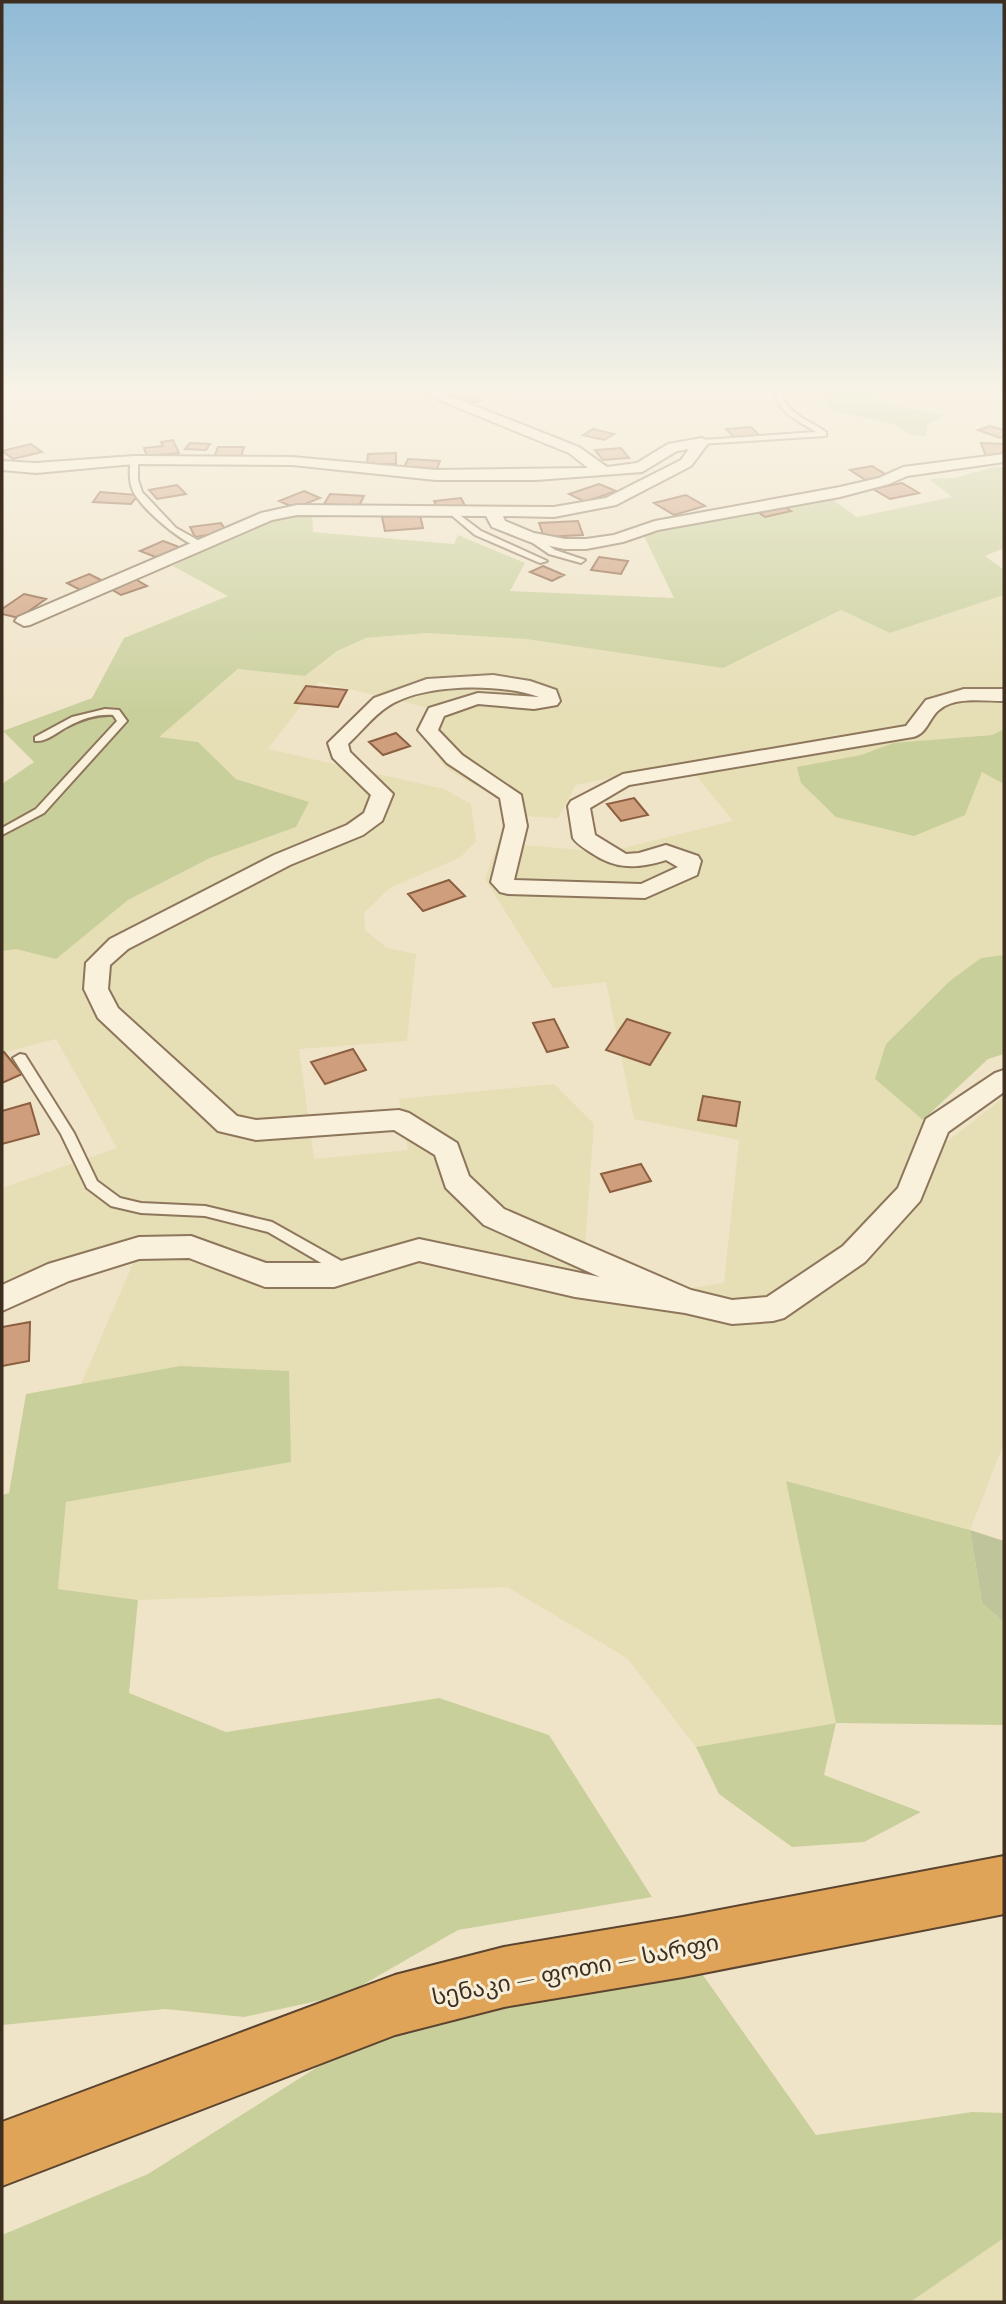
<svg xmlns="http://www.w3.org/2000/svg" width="1006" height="2304" font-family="'Playfair Display','Noto Sans Georgian',serif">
	<rect width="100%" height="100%" fill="#f0e4c8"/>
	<path fill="#e6deb5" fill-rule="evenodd" d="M1004,595V729L992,735L893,743L861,755L797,768L965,815L982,771L1004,784V955L981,958L951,980L928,1006L875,1079L948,1141L1004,1097V1443L970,1530L786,1481L836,1723L696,1747L627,1658L507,1587L138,1600L58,1589L66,1502L291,1462L180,1366L81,1384L135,1259V1240L64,1258L2,1288V1188L117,1148L56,1039L2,1053V951L16,949L56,958L128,900L210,858L296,827L309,802L236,779L198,742L158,737L239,669L305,676L337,651L366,638L427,633L526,639L723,668L841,610L890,633ZM319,682L429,708L415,728L447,769L499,799L502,815L558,818L576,785L686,763L733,821L607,852L498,843L485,879L553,988L606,982L634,1119L739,1140L724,1283L685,1289L583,1274L594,1124L554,1084L399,1099L408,1150L314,1159L299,1049L407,1041L416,954L387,948L365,930L364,913L390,888L461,857L476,841L471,804L444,789L268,749Z
		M1004,2238V2302H910Z"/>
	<path fill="#c9cf9b" d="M994,467H1004V548L985,556L1004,570V595L890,633L841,610L723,668L526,639L427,633L366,638L337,651L305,676L238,669L159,737L198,742L236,779L309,802L296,827L210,858L128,900L56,959L16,949L2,951V784L34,762L3,731L92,698L124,638L228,596L173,566C217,544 262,513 312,515L313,532L454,544L458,535L525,563L510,591L674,598L644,536L657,528L829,497L857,517L952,497L929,479L954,478Z
		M1004,729V784L982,772L965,815L914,836L836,817L801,783L797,767L861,755L893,743L992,735Z
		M1004,955V1054L988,1059L923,1120L875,1079L886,1044L951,980L981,958Z
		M180,1366L289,1371L291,1462L66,1502L58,1589L138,1600L129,1693L226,1732L439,1698L549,1735L652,1897L458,1930L345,1995L244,2017L165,2009L2,2025V1495L9,1493L26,1394Z
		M786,1481L970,1530L982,1603L1004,1622V1725L836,1723L824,1775L921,1812L864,1842L792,1847L719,1794L696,1747L836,1723Z
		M693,1961L816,2135L972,2112L1004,2113V2238L910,2302H2V2235L148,2174L354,2044Z"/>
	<path fill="#bfc49a" d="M825,389C846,389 869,384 883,403L945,415L927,425L926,436L911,435L895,425L827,409Z
		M970,1530L1004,1541V1622L982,1603Z"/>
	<path fill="#cf9f7d" stroke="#8d5f41" stroke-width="2" d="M462,392L480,401L461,406L442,397Z
		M990,426L1004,430V436L1000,438L978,430Z
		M751,427L759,435L734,437L726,429Z
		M593,429L614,434L604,440L583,435Z
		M173,440L179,453L147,456L144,448L163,446L161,442Z
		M190,443L210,444L206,450L185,449Z
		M981,443L1004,444V456H986Z
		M31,444L42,452L13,459L2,451Z
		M218,447H244L241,457H214Z
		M621,448L629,458L603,460L595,450Z
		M396,453V464H367L368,454Z
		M408,459L440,461L437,469L404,467Z
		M872,466L890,477L867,481L850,470Z
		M902,483L919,493L890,499L873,489Z
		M599,484L616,491L585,502L569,494Z
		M177,485L186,494L157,499L149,490Z
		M304,491L320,498L295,508L279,501Z
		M100,492L138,495L131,504L93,502Z
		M330,494L364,496L359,506L324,504Z
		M686,495L705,506L674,515L654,503Z
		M461,498L465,506L438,509L434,501Z
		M781,505L791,511L765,517L755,510Z
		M420,515L423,528L385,531L382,517Z
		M578,521L583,535L544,537L539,523Z
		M221,523L227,532L195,537L190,527Z
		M163,541L182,548L158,558L140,551Z
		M599,557L628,561L621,574L591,570Z
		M543,566L564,575L552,581L530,572Z
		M89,574L107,583L84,592L67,583Z
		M135,579L147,586L121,595L109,588Z
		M24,594L46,599L19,618L2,614V609Z
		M306,686L347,690L338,707L295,703Z
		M396,733L410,746L383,755L369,742Z
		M634,798L648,815L621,821L607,804Z
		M449,880L465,896L423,911L408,894Z
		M554,1019L568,1047L547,1052L533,1023Z
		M627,1019L670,1033L650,1065L606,1050Z
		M353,1049L366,1070L325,1084L311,1062Z
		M4,1052L22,1074L2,1083V1053Z
		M703,1096L740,1102L736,1126L698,1120Z
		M30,1103L39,1134L2,1144V1111Z
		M641,1164L651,1181L610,1192L601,1174Z
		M30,1322L29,1361L2,1366V1327Z"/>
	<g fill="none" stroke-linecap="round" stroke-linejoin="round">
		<defs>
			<path id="lane" d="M775,389H781C784,414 808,419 826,432V436L699,444V440H702L816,432C798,420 777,414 775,389Z
				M131,458L138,460V480L142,492L176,528L205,544V548C186,548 141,508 133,491C129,481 129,469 131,458Z
				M453,510L481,531L547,561L540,563L475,535L450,514L449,512Z
				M527,535H533L555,550L585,560L581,563L549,554L527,539Z
				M105,709L119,710L127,721L44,813L2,835V828L36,809L117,721L113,715C96,714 82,719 67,727C57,732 47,742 35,741V737L72,717Z
				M20,1054L25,1055L74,1133L97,1181L120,1198L141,1203L205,1206L272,1222L352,1267L355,1271L352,1275H342L268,1232L205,1216L141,1213L111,1206L87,1188L61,1134L13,1058Z"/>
			<path id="street" d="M412,389H432L579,447L607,467L637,463L668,444L702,438L709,442L691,466L616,505L554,517L503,516L505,521L534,533L565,539H586L614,535L655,521L840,487L879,478L903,467L1004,454V462L907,476L889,484L840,497L658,530L623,542L586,549H565L530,542L492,527L486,516L297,515L272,520L30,625L24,626L15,621L18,617L261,513L297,505L554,507L606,498L681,460L689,449L677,451L642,472L536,480H436L292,465L134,464L36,473L2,470V461L36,463L134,456L292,457L436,470L588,468L569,453Z
				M493,675L530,681L556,690L560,701L557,705L534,709L478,704L444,716L438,730L462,755L521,795L527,826L514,880L641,884L678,867L666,860C637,869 616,870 590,852C584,848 577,844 573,838L568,806L571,801L623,774L906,726L926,700L964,689H1004V701C985,701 954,696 939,710C929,718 927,734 913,737L629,785L590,808L595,835L626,854L639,853L666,845L698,856L701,861L697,875L645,898L508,894L500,892L491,882L505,826L500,798L447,763L418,730L429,708L478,693L539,697C501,683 422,683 387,707C373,716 361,732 348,744L350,752L393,794L382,821L363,835L290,865L128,949L110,965L108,989L118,1008L237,1116L256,1120L399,1110L409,1113L457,1143L469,1176L504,1209L691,1290L732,1300L767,1297L843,1246L898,1188L926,1119L995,1073L1004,1070V1092L948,1132L920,1201L865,1262L784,1318L773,1321L732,1324L685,1313L575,1297L419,1261L334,1287H265L189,1258L139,1259L69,1281L2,1311V1285L48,1264L139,1237L191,1236L266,1263H334L419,1239L600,1277L484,1225L446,1188L435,1155L394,1130L256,1140L218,1131L98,1018L84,989L86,963L110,939L274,855L347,825L364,813L371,795L333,758L328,743L374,698L427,679Z"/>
			<path id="highway" d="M1004,1856V1914L683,1977L504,2007L395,2035L2,2186V2122L395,1975L504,1947L683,1917Z"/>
		</defs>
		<use href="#lane" stroke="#8d765c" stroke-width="4"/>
		<use href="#street" stroke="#8d765c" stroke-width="4"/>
		<use href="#highway" stroke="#5b4430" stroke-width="4"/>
		<use href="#lane" fill="#faf1dc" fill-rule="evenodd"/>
		<use href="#street" fill="#faf1dc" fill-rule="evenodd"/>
		<use href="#highway" fill="#e0a458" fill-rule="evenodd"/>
	</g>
	<linearGradient id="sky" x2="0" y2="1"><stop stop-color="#8fbad6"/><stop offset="0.55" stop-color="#f8f3e6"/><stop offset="1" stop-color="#f8f3e6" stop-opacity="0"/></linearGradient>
	<rect width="1006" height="712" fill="url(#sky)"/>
	<g text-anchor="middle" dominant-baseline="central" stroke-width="6" stroke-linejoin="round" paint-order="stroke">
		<g font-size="23" fill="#3d2e20" stroke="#f7eed8">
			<text transform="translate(575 1968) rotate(-11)">სენაკი — ფოთი — სარფი</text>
		</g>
	</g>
	<rect width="1006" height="2304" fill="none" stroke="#3d2e20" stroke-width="7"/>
</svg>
